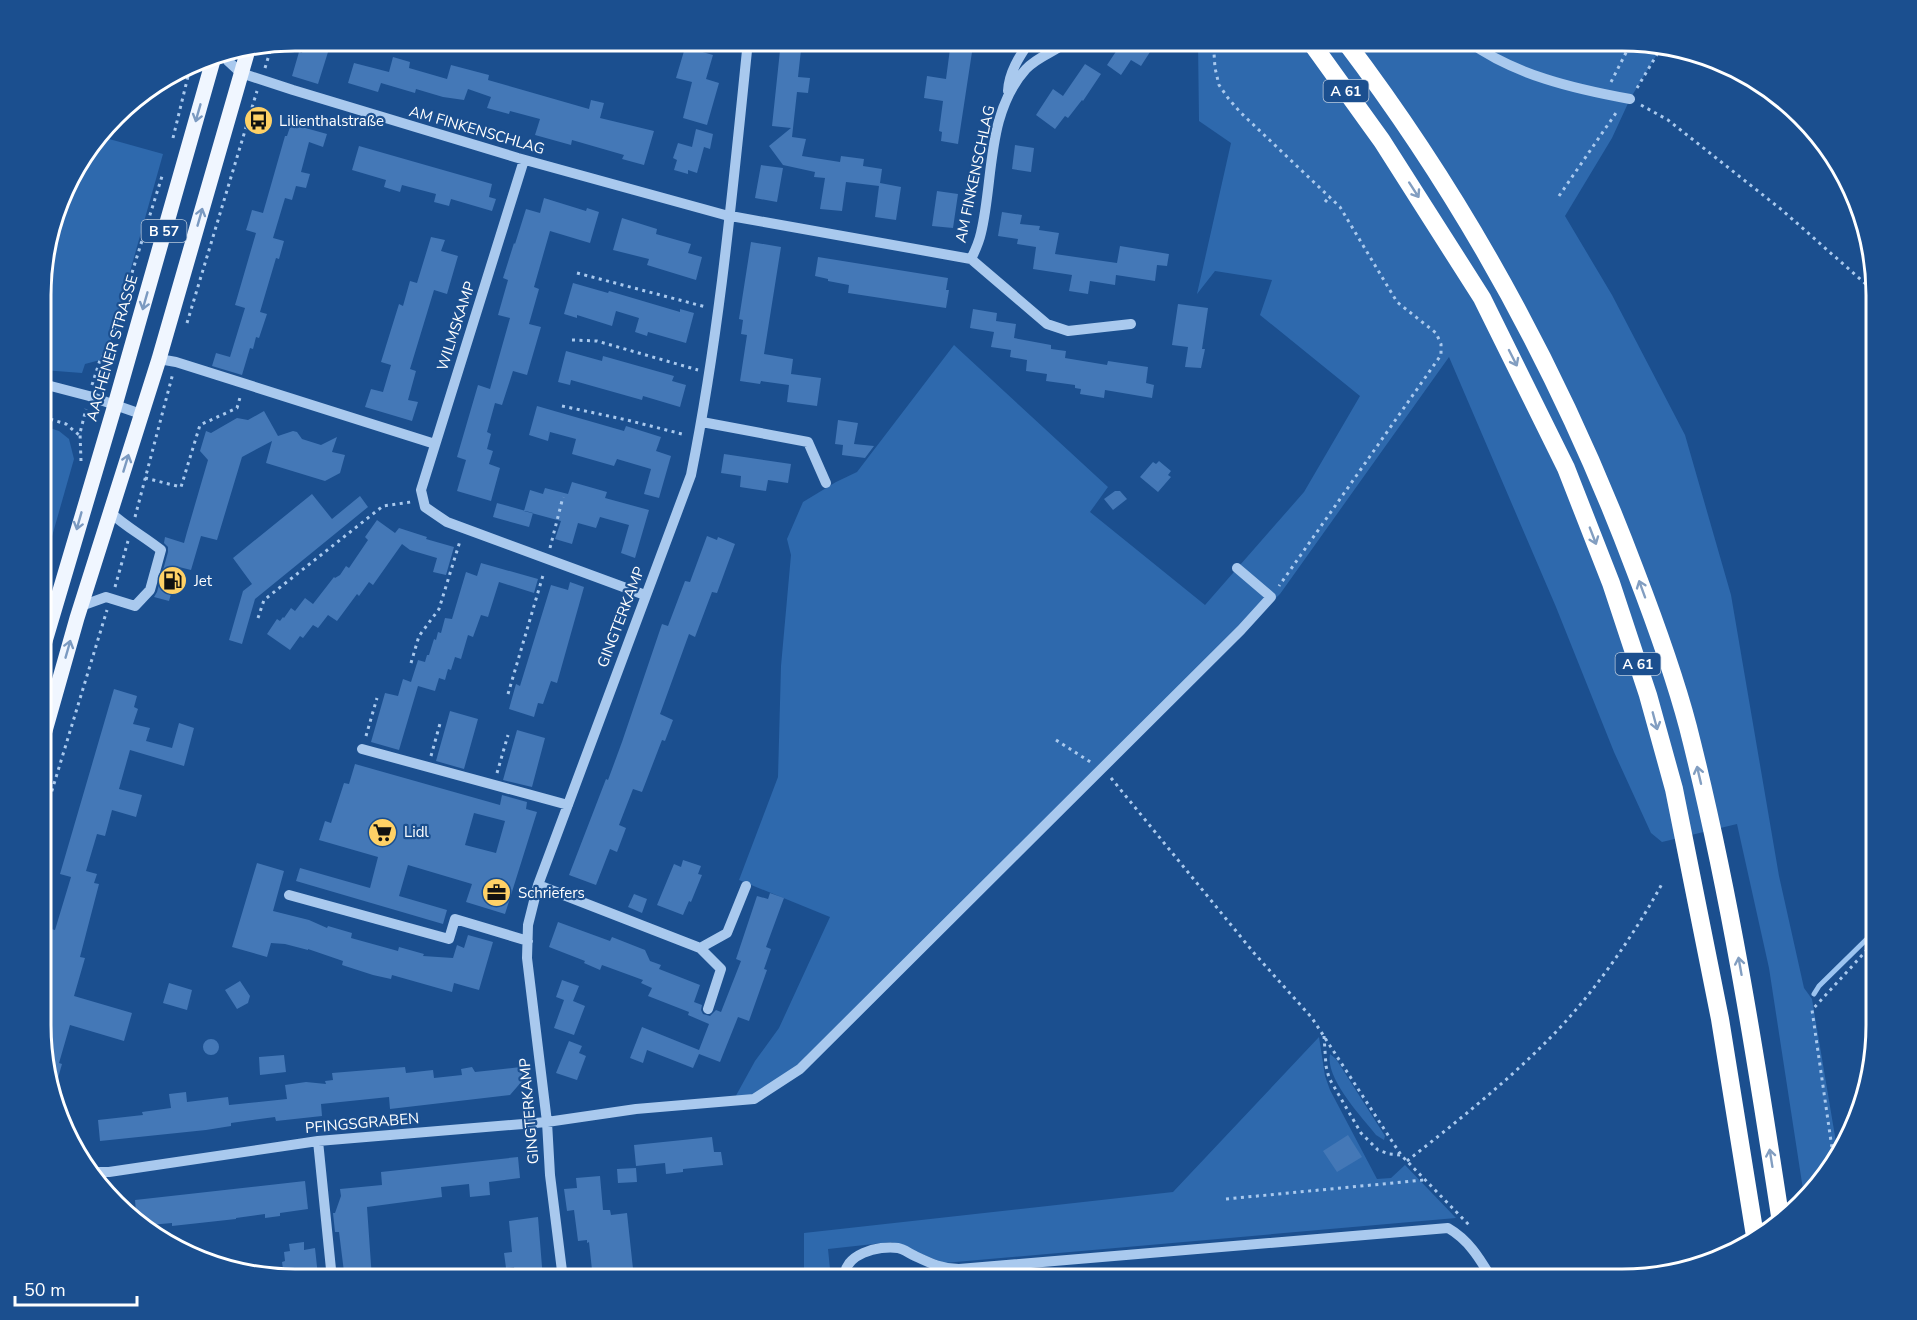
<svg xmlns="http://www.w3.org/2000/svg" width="1917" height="1320" font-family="'Nunito Sans',sans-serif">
	<rect width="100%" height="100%" fill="#1b4f8f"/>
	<path fill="#2e69ad" d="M1198,41H1458L1489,58L1501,41H1639L1662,46L1630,99L1612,138L1565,216L1612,295L1685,435L1731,595L1779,876L1804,988L1812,999L1838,1154L1824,1180L1804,1196L1769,968L1737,824L1662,842L1651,833L1614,752L1556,607L1449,357L1280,594L1101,769L800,1069L754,1099L733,1101L755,1061L779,1028L830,917L739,880L778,777L781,666L791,555L787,539L803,502L836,482L857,472L954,345L1108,487L1090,512L1205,605L1304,492L1360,396L1260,315L1272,280L1215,271L1197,294L1231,143L1199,121Z
		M102,137L163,154L108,350L100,360L85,364L82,373L43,370V262L67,182Z
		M43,426L59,431L69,439L74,459L43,568Z
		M1319,1037L1325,1076L1330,1090L1377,1179L1391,1178L1405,1165L1456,1218L944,1263L892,1242L828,1249L831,1279H804V1233L1173,1192Z
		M1330,1054L1336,1059L1385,1136L1384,1140L1376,1135C1362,1117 1325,1079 1330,1054Z"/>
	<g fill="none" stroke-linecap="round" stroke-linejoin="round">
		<path stroke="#9cc4f0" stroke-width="5" d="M1814,994L1819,986L1876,930"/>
	</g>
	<path fill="#4478b7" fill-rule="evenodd" d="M687,41L701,44L699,51L713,55L706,79L719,83L707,125L683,118L692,82L676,78Z
		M781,41H802L798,77L810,78L808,93L797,92L792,137L806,139L802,156L840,162L841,156L864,159L863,166L882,169L880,183L901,187L896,220L875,217L879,186L846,182L842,211L820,209L825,178L814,177L815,172L783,165L769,146L791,128L772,126Z
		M1123,41H1157L1141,66L1131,60L1121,75L1107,65Z
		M304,45L328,52L318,84L292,76L299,52L302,53Z
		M950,49L972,52L958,144L941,141L942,132L939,131L943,101L924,98L927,76L946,79Z
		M393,57L410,62L409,68L447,79L451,65L489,75L488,80L589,109L591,100L604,103L600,118L654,131L644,165L622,159L624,155L572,140L571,145L535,135L540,119L510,111L509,114L487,108L491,97L468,89L464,100L443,97L416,89L415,93L381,83L378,92L348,83L354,63L389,72Z
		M1085,64L1101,74L1083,101L1082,100L1068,118L1065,116L1055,129L1036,115L1053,89L1063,96Z
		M291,124L327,134L323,147L309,142L301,172L310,174L306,188L296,186L292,200L285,198L273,238L284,241L279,259L276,258L260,312L267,314L259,338L256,337L253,349L250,348L242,375L212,366L216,353L230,357L245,308L235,305L256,233L246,230L248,224L252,210L263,213L285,136H287Z
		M696,129L713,134L710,149L704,147L697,173L688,170V174L674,170L677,160L673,158L678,143L692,147Z
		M1015,145L1034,148L1031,172L1012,169Z
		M359,146L492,184L489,197L496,199L492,211L451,199L449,206L434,202L436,194L402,185L400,192L384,187L386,180L352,170Z
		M761,165L783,168L777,202L755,198Z
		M937,191L958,194L953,228L932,226Z
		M544,198L586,211L587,208L599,212L590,243L550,231L534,287L539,289L529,324L541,327L527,375L513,371L502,405L495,403L487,432L491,434L487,449L493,451L489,464L500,468L491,501L457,491L466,460L457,457L478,385L490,389L510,318L498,315L508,280L503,278L514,243L515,244L526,209L540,213Z
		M1002,212L1022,215L1020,224L1040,226L1039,230L1059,233L1055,254L1117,263L1120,246L1169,254L1167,266L1157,265L1155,281L1116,275L1115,285L1090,281L1088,294L1069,291L1072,275L1033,269L1036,247L1017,244L1018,239L998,236Z
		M622,218L657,229L656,234L691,244L688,253L702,257L696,280L647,265L649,259L613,250Z
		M431,237L445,240L441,251L458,256L447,294L434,290L410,369L416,371L408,400L418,402L412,421L365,407L371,389L383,392L391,365L381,362L399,304L403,306L410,281L417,283Z
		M751,242L781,247L764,354L793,359L791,374L821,378L817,406L787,402L789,385L761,381L760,384L740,381L747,335L741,334L743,320L739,319Z
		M818,257L948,278L946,290H949L946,308L848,293L849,285L828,281V279L815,276Z
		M573,283L608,293L609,291L680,312V309L694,313L686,343L648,332L647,336L635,332L639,318L616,311L612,326L577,315V318L564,314Z
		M1178,304L1208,308L1202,349H1205L1201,368L1185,367L1188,347L1172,345Z
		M973,309L997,313L996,321L1016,324L1014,338L1051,345V349L1066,351L1065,358L1107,365L1108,361L1148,367L1146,383L1154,385L1152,398L1105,390L1104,398L1080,394L1081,389L1075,388V385L1046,381L1047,374L1026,371L1027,360L1010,357L1011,350L991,347L994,332L970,328Z
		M566,351L602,361L603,356L674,376L672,381L686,385L680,407L643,396L642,400L571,380L570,385L558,382Z
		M537,406L624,431L626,426L661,437L656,451L671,456L659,498L644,494L651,469L617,459L614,466L572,454L576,439L550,432L548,441L529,435Z
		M264,411L278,436L293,431L297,432L302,439L321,445L337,437L332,452L345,455L340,473L325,481L266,463L272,441L242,457L217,540L201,536L191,570L179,567L169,601L154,597L157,592L168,552V547L164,543L165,537L184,543L187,532L208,460L200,451L206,431L211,433L237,418L248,420Z
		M838,420L858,423L854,444L874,446L865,458L842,455L843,445L835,444Z
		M724,454L791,464L788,483L768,480L766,491L740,487L741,476L721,473Z
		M1159,461L1171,471L1168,475L1171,477L1158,492L1140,477L1153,462L1156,464Z
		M572,482L607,492L605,498L649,510L635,558L621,553L629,525L600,517L596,528L578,523L572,544L555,539L561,521L524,511L530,490L543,494L545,488L568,494Z
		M1115,491H1120L1127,499L1113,510L1104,499Z
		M312,494L332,519L360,496L368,507L255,599L242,644L229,640L243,591L252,584L233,558Z
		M497,503L533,513L529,527L493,517Z
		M377,520L395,533L399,528L427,537L426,539L454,547L446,575L433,572L437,558L410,550L402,544L373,585L369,582L359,596L357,594L337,621L328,615L318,628L313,625L303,638L300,636L290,650L267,634L277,619L280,621L283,617L284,618L291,608L295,611L305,598L313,604L334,577L335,578L340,575L346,566L349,568L368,540L365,537Z
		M707,536L717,540L718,537L735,544L717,593L712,592L695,637L689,634L660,714L673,720L665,741L662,740L642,792L633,789L619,825L626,828L617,852L610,849L596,885L569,875L606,779L608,780L622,742L662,624L668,626L685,581L690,582Z
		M481,563L538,579L534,593L499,582L488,617L481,615L473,637L468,635L461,659L455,657L451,670L448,669L445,680L439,678L435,691L418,686L399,750L371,742L385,693L398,696L403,679L411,682L418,660L425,662L427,655H429L434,639L436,640L438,632L441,633L445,618L452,619L466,572L477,576Z
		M570,582L584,587L557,683L551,681L543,704L538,703L534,717L509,709L516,684L520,686L551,585L568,590Z
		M114,689L137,696L134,707L138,709L133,724L150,728L146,741L172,748L179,723L194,728L184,766L130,750L119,789L142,795L136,817L112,810L105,836L97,834L86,871L97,874L94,883L99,884L80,957L85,958L74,996L132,1013L124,1041L70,1025L59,1063L62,1064L54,1092L43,1058V1013L52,980L48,978L51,969L43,966V927L55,930L71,877L60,874Z
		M450,711L478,719L464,769L436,761Z
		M517,730L545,738L532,787L503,780Z
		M355,764L500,805L502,795L527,802L526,809L537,812L505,914L466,902L472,884L408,865L399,896L447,910L443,924L296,881L300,868L370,888L378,857L319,840L325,821L331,823L344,783L349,784ZM474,813L505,821L496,853L465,845Z
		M683,860L701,866L698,874L702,875L691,902L689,901L683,915L657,905L674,864L681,867Z
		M257,863L284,871L273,911L309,920L327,928L328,926L352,933L351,938L398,951L399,947L424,954L423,956L453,958L457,945L464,948L468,935L493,942L479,990L454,983L452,992L392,975L391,979L373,975L342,965L343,961L308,949V950L285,944L271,943L267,957L232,947Z
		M770,893L784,898L766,947L771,949L764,969L767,970L749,1021L738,1017L720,1062L699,1054L693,1068L647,1050L643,1063L630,1058L642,1027L699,1050L709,1024L688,1015L689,1012L648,996L652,988L641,983L643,980L602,965L600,970L584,963L585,961L549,947L558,922L610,941L612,937L645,950L650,961L661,965L659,969L700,985L694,1002L702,1005L701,1010L703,1014L710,1016L716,1010L721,1012L741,961L736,959L757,896L768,899Z
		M634,894L647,899L642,913L628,907Z
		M562,980L579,986L573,1001L585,1006L574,1035L554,1028L564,1000L556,997Z
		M240,981L250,996L248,1003L237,1009L225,990Z
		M169,983L192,990L187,1010L163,1003Z
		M203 1047a8 8 0 1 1 16 0a8 8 0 1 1-16 0Z
		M569,1041L582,1046L579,1053L586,1056L577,1080L556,1073Z
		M284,1055L286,1072L260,1075L259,1057Z
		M405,1067L406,1073L433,1070L434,1078L462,1075L461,1069L472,1067L475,1072L521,1067L523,1080L510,1095L390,1109L389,1097L321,1104L322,1116L276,1121L275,1117L231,1123V1126L206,1130L100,1141L98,1120L143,1115L142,1112L171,1108L169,1094L186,1092L187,1102L228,1097L229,1105L287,1099L285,1085L306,1082L326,1084L325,1081L333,1080L332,1073Z
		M1348,1135L1362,1157L1337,1172L1323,1151Z
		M712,1137L714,1152H721L723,1165L683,1169V1172L666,1174L665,1163L636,1166L634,1145Z
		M518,1157L520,1178L489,1182L490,1195L470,1197L469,1184L441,1187L442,1197L367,1207L372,1279H352L351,1271L344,1272L339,1232H335L333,1213H335L341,1196L340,1189L382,1185L381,1172Z
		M636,1168L637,1182L618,1183L617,1169Z
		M600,1176L603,1210H610L611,1215L627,1213L634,1278L593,1279L589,1242L587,1243V1240L578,1241L574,1210L567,1211L564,1189L577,1188L576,1178Z
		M305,1181L308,1209L280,1213V1216L265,1218V1214L236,1218V1219L172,1226V1223L139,1226L137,1224L135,1200Z
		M538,1217L543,1279H516L514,1267L506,1268L504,1253L512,1252L509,1221Z
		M304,1242V1250L315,1248L318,1276L310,1277V1279H293V1275L284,1276L282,1262L285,1261L284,1252L290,1251L289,1244Z"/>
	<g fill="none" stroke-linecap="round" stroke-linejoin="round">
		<path stroke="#a9c9ee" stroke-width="3" stroke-dasharray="3 4.5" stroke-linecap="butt" d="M1208,41L1214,53L1215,68L1219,85L1228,98L1240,112L1340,207L1397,302L1436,333L1441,344V355L1279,586
			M265,68L272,45
			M1611,82L1632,41
			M1637,88L1662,46
			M1641,105L1668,120L1782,210L1876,293
			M173,138L191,64
			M1559,196L1618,110
			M1325,202L1330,196
			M577,273L706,307
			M187,323L257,91
			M572,340L597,341L698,370
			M92,385L100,360L108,350L163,173
			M562,406L627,420L686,435
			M43,417L66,424L79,435V433
			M81,461L80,433L86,409
			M145,478L181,487L200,425L237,408L241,394
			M135,517L173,373
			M550,548L563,497
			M115,587L128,541
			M258,618L264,600L383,506L411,502
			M411,663L419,636L439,609L460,541
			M508,694L544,572
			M366,736L377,698
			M1056,740L1092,763
			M431,756L441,720
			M497,773L508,735
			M1111,778L1254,953L1312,1018L1401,1155L1470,1226
			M43,820L107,610
			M1324,1036L1326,1066L1329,1078L1361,1133L1378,1150L1389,1154L1401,1155
			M1407,1161C1454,1124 1503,1085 1545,1043C1590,999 1633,937 1663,882
			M1834,1162L1812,1010L1876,940
			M1226,1199L1424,1180"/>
		<path stroke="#a9c9ee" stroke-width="10" d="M1468,41C1514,75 1575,89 1630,99
			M224,54L228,61L241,73L293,90L518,158L725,215L971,259L1047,324L1068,331L1131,324
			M1008,91C1009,72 1019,57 1030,41
			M524,160L421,490L425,507L447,522L645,595
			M971,259C975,251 979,242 981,233C994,179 986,113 1026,69C1038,56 1055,52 1068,41
			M159,359L176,362L435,444
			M43,384L89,396L141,414
			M702,422L808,442L826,483
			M81,606L106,597L135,606L150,590L161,550C145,537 126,527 111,513
			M362,749L568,805
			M538,885L700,948
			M289,895L449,939L455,919L528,941
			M708,1009L721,969L700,948L727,933L746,886
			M318,1141L332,1279
			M92,1172H109L318,1141L547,1122L636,1109L754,1099L800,1069L1241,630L1271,597L1237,568
			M563,1279L550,1175L547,1122L527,958L528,925L538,885L691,475C720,331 733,186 748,41
			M845,1279C842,1254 879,1245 898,1248C904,1249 910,1254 915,1256C930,1263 942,1269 959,1269L1448,1228C1469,1240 1480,1259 1492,1279"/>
		<path stroke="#f0f6ff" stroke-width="15" d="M43,648L115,405L214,57
			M43,738L77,618L159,359L248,50"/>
		<path stroke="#fff" stroke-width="18" d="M1310,41L1382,141L1482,298L1566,468L1611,583L1648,695L1674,789L1720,1019L1755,1236
			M1345,41C1467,202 1564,381 1635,570C1655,622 1674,674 1688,727C1729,888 1755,1052 1780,1216"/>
	</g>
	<defs><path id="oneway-shaft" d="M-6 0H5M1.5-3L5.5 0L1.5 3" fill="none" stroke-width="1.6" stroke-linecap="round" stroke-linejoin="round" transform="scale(1.5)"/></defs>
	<g stroke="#7b9ac1">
		<use href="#oneway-shaft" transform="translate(198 113) rotate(106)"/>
		<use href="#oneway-shaft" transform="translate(200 217) rotate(-74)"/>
		<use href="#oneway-shaft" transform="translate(145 301) rotate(106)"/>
		<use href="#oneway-shaft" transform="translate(126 463) rotate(-73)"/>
		<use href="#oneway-shaft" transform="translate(79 521) rotate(106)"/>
		<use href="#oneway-shaft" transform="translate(68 649) rotate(-74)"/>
	</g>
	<g stroke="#829ec1">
		<use href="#oneway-shaft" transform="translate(1414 190) rotate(57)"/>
		<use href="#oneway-shaft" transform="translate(1513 358) rotate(63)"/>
		<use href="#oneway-shaft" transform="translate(1593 536) rotate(69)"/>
		<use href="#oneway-shaft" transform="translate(1642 589) rotate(-110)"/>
		<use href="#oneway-shaft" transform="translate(1655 721) rotate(75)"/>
		<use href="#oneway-shaft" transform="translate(1699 775) rotate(-103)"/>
		<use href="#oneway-shaft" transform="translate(1740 966) rotate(-100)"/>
		<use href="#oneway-shaft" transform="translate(1771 1158) rotate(-99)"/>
	</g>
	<defs>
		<symbol id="bus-disc" viewBox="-11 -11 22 22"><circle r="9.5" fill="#ffd166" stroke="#1b4f8f"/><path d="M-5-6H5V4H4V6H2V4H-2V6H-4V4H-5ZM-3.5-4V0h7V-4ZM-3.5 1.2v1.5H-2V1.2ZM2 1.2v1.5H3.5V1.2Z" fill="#111"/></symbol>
		<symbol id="fuel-disc" viewBox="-11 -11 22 22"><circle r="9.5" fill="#ffd166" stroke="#1b4f8f"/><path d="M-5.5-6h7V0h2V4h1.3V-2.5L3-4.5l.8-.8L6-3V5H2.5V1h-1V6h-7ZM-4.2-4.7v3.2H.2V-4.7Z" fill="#111"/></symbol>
		<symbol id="supermarket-disc" viewBox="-11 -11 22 22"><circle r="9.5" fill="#ffd166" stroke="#1b4f8f"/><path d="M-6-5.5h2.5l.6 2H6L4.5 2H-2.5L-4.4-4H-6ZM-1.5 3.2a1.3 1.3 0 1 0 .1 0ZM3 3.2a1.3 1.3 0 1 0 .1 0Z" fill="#111"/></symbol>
		<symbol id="office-disc" viewBox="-11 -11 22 22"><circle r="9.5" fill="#ffd166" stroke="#1b4f8f"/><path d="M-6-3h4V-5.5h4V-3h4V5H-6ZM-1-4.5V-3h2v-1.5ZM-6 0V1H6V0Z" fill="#111"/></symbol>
	</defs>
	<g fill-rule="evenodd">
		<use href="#bus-disc" x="242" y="104" width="33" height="33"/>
		<use href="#fuel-disc" x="156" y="564" width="33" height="33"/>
		<use href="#supermarket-disc" x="366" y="816" width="33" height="33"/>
		<use href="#office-disc" x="480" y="876" width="33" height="33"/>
	</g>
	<g text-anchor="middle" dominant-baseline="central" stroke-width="4.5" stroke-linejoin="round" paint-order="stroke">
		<g fill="#1b4f8f" stroke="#bbcadd" stroke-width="1.5">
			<rect x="1323.5" y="80" width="45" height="22" rx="4.5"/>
			<rect x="141.5" y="220" width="45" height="22" rx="4.5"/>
			<rect x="1615.5" y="653" width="45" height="22" rx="4.5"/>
		</g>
		<g font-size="14" font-weight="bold" fill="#fff">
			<text x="1346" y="91">A 61</text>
			<text x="164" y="231">B 57</text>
			<text x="1638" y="664">A 61</text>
		</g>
		<g font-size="15" fill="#fff" stroke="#1b4f8f" text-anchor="start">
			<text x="279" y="121">Lilienthalstraße</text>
			<text x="194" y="581">Jet</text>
			<text x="404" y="832">Lidl</text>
			<text x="518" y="893">Schriefers</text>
		</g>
		<g font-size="15" fill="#fff" stroke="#1b4f8f">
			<text transform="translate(477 130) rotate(16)">AM FINKENSCHLAG</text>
			<text transform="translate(975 174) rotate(-78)">AM FINKENSCHLAG</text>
			<text transform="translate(456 326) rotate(-72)">WILMSKAMP</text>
			<text transform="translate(112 348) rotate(-74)">AACHENER STRASSE</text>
			<text transform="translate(621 617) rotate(-69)">GINGTERKAMP</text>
			<text transform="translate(529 1111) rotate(-95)">GINGTERKAMP</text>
			<text transform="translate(362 1123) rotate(-5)">PFINGSGRABEN</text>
		</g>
	</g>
	<path d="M0 0H1917V1320H0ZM295 51H1622A244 244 0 0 1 1866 295V1025A244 244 0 0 1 1622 1269H295A244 244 0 0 1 51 1025V295A244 244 0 0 1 295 51Z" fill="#1b4f8f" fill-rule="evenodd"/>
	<path fill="none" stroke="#fff" stroke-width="3" d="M295 51H1622A244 244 0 0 1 1866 295V1025A244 244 0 0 1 1622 1269H295A244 244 0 0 1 51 1025V295A244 244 0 0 1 295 51Z"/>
	<path d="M15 1296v9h122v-9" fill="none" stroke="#ffffff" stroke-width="3"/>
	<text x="24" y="1296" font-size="18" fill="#ffffff" stroke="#1b4f8f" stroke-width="4.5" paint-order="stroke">50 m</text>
</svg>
